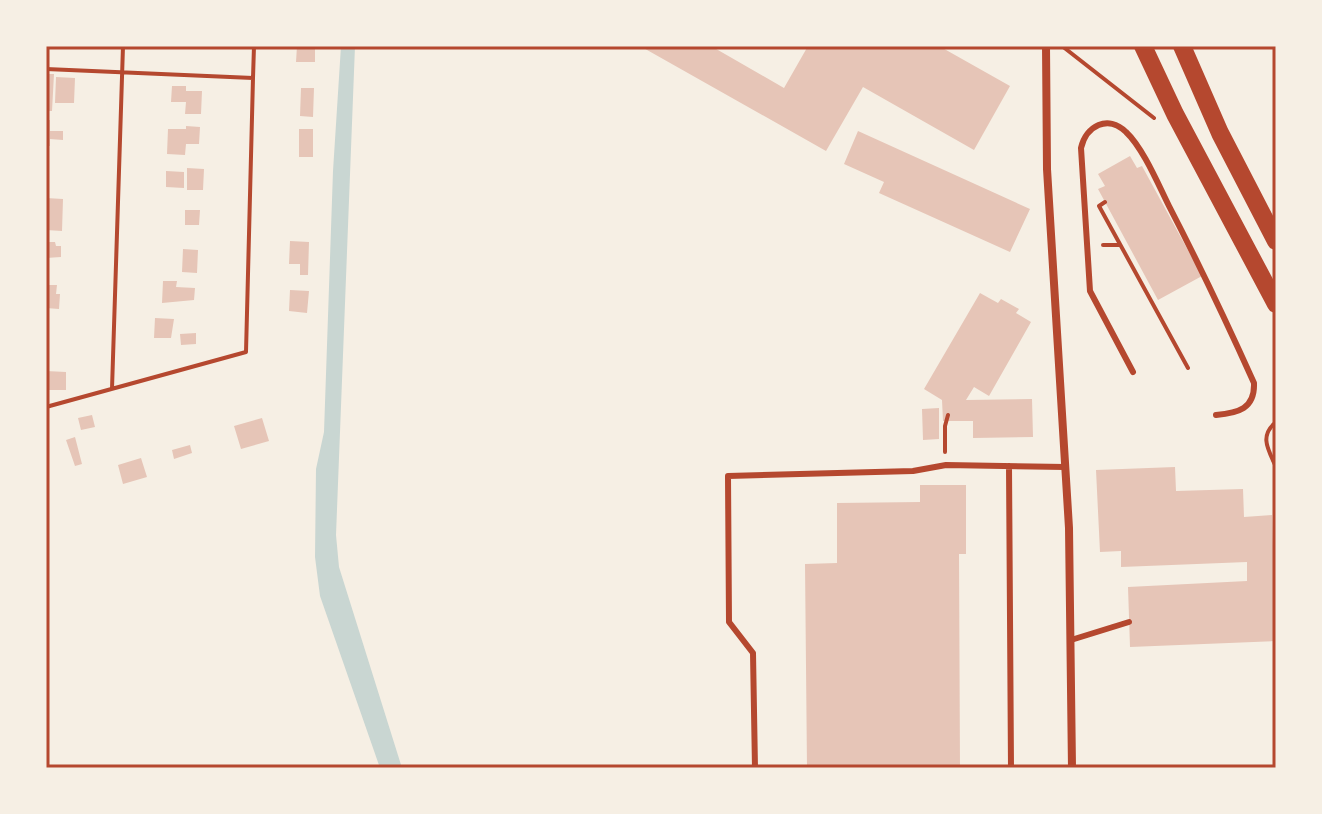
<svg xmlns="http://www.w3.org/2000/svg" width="1322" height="814" font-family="'Sofia Sans Condensed',sans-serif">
	<rect width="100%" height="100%" fill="#f6efe4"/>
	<path fill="#c9d6d2" d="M341,46H355L336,535L339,567L402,768H380L320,596L315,557L316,469L324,432L333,171Z"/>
	<path fill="#e6c5b7" d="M297,46H315V62H296Z
		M640,46H711L784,88L808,46H939L1010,86L974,150L863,87L826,151Z
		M46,74H54L52,111H46Z
		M56,77L75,78L74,103H55Z
		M172,86H186V91H202L201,114H185L186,102H171Z
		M301,88H314L313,117L300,116Z
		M46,120H50V131H63V140L50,139V146H46Z
		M186,126L200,127L199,144H186L185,155L167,154L168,129H186Z
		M299,129H313V157H299Z
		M858,131L1030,209L1010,252L879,193L884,182L844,164Z
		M1130,156L1137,168L1142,166L1202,276L1158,300L1098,189L1105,186L1098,174Z
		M187,168L204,169L203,190H187Z
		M166,171L184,172V188L166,187Z
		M46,198L63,199L62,231L46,230Z
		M185,210H200L199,225H185Z
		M290,241L309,242L308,275H300V264H289Z
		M46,242H55L56,246H61V257L46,258Z
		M183,249L198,250L197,273L182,272Z
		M163,281H177L176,287L195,288L194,300L162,303Z
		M46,285H57L56,294H60L59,309L46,308Z
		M290,290L309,291L307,313L289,311Z
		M980,293L998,303L1001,299L1019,309L1016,313L1031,322L989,396L974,387L966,400L1032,399L1033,437L973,438V421H943L942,400L924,389Z
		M155,318L174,319L171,338H154Z
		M196,333V344L181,345L180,334Z
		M46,371L66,372V390H46Z
		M939,408V439L923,440L922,409Z
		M92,415L95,427L81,430L78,418Z
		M262,418L269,441L241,449L234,426Z
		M75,437L82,464L75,466L66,440Z
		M190,445L192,453L174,459L172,450Z
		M141,458L147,477L123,484L118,465Z
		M1175,467L1176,491L1243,489L1244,517L1272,515L1276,641L1130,647L1128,587L1247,581V562L1121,567V551L1100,552L1096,470Z
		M920,485H966V554H959L960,768H807L805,564L837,563V503L920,502Z"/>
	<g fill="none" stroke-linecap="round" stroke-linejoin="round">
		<path stroke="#b5482f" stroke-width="4" d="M1062,46L1154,118
			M46,69L253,78L254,46
			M1105,202L1099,206L1188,368
			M1103,245H1120
			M112,389L123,46
			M46,407L246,352L253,78
			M1276,422C1259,436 1268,449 1276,467
			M945,452V426L948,415"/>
		<path stroke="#b5482f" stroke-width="6" d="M1275,46L1276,48
			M1133,372L1090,291L1081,148C1086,126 1108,114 1126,132C1143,148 1158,184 1169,206C1199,264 1227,323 1254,383C1255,409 1238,413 1216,415
			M1009,466L1011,768
			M1071,640L1129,622
			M755,768L753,653L729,622L728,476L913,471L946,465L1065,467"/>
		<path stroke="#b5482f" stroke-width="8" d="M1046,46L1047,169L1069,528L1072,768"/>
		<path stroke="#b5482f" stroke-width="18" d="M1143,46L1175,114L1276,304
			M1182,46L1220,133L1276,241"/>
	</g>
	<rect width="1322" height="814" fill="none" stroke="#f6efe4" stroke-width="96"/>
	<rect x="48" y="48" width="1226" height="718" fill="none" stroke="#b5482f" stroke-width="3"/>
</svg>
